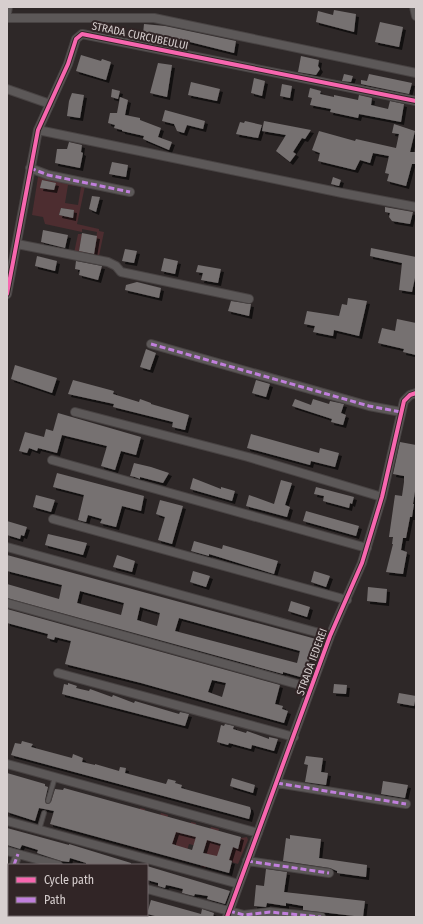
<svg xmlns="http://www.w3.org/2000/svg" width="423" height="924" font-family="'Fira Sans Condensed',sans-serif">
	<defs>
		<filter id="shadow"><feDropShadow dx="3" dy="3" stdDeviation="0" flood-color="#0009"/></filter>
	</defs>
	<rect width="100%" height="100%" fill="#2e2828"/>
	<path fill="#4d2d30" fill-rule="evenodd" d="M38,177L85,186L77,224L99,229V231L104,232L99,256L74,253L78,234H82L79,250L94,253L97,232L82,229V232L45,224L43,217L32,215ZM42,180L55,183L54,190L41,188ZM68,185L81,187L78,205L65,203ZM61,208L74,210L73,218L59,215Z
		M140,808L145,809L141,822L155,833L161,813L168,815L165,828L187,835L191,822L196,823L195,826L203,839L207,840L211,827L219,829L215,842L221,844L219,851L231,855L233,847L238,848L241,838L247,837L248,840L238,864L210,855L206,868L201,867L205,848L189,844L184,861L181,860L184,848L142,836L139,849L132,847Z"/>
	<path fill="#767171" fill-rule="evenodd" filter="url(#shadow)" d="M334,10L356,14L354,32L316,22L318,11L333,15Z
		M380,22L403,27L399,47L375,42Z
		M144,24L165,26L236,41L234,53L170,37L143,34Z
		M81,55L101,61L102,59L111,62L106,80L76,71Z
		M301,56L319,60L318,66L320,69L316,75L298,72Z
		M158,63L172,65L167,97L150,93Z
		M344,74L353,76L351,82L342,81Z
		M369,74L412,83L409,94L361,84V80L367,81Z
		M254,78L265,81L262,96L251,93Z
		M191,82L220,89L217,101L188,95Z
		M282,84L292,86L290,98L280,96Z
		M310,88L321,91L320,94L334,97V95L358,100L359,95L372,98L371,105L388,109L390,101L404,104L401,122L359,114L358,118L330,112L331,109L310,105L312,98L308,97Z
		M112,89L120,91L118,99L111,97Z
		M72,93L84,95L80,118L67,116L69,101Z
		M120,97L128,100L125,115L140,118V120L161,128L158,137L172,142L169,150L143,139L144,136L122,131V130L114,128L115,125L108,123L110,113H117Z
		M165,110L205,121L203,129L187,125L184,133L177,131L174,124L162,121Z
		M245,121L262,125L258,138L236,134L240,122L244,123Z
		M264,121L311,130L305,139L302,138L293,152L296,154L290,162L276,151L286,135L262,131Z
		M394,124L415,131L410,152H416V164H412L406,186L387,181L389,174L385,173L389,156L373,153L370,163L360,160L355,170L318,161L320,153L312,150L319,131L355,141L356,139L396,148L399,134L392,133Z
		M69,142L82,145L81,152L83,153L80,168L55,163L57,149H67Z
		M112,162L128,165L126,177L109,174Z
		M333,177L341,180L339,186L331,184Z
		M42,180L56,183L54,190L40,188Z
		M92,196L100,197L96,212L89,209Z
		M385,207L413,212L410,224L392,221L389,217L390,213L385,212Z
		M61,208L74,210L73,218L59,215Z
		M43,230L68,235L65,248L41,242Z
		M82,233L97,236L94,254L79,251Z
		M371,248L416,257V273L412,292L399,290L402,263L370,256Z
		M125,249L137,251L134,263L122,261Z
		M37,256L57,261L55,271L35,266Z
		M164,258L178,261L175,274L161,271Z
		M76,261L102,266L98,280L79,275L80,270L75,269Z
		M198,265L221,269L218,283L201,280L203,273L196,272Z
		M137,282L161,288L159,298L125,290L126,285Z
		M348,298L367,301L359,336L334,330L333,336L313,332L315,326L304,324L307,311L339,316L342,304L347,305Z
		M231,301L251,304L249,316L228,311Z
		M397,319L416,323V355L403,352L404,349L378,343L382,328L395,331Z
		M146,349L156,353L150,370L140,367Z
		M15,365L57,378L52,393L11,379Z
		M73,380L114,391L113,394L139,402L140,399L151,403V404L189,415L185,430L172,427L173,422L113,407L114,404L68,394Z
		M256,380L270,384L266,397L252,393Z
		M295,399L311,405L313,399L329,404L330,401L344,404L341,413L346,415L343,425L331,422L332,419L292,406Z
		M58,413L141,437L136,455L121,451L115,470L101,466L107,446L62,435L57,453L38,448L37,451L29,448L27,453L19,451L25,432L44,437L46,429L53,431Z
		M251,434L319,453L320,448L339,453L335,467L311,461L310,465L247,448Z
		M400,442L416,445V485L413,504H414L412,517H410L406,538H403L401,550L407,552L403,574L386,572L393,544H392L393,537H389L395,495L402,496L404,482V476L393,474Z
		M134,463L151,467L169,473L163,483L140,477V479L135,477L130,476Z
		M57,473L144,496L141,511L122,506L116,527L100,523L102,519L88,515L86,522L78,520L84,495L53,487Z
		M193,478L221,489V487L235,491L232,501L190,489Z
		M281,480L292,483L285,505L290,507L287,517L246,506L249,495L274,504Z
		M316,487L354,497L352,504L350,503L349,508L323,501L324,496L314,494Z
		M36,495L55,500L51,512L33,507Z
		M160,500L183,506L172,544L158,540L165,517L156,514Z
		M306,511L359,526L356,536L303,521Z
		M7,521L27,527L24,536L21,535L20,539L7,535Z
		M48,534L87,543L83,555L45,545Z
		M194,541L222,549L223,545L278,561L274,574L209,554V556L191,551Z
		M7,555L316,639L304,678L283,672V674L7,598V584L59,599L62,585L7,571ZM80,591L124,603L121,615L77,603ZM140,607L160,613L157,626L137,620ZM179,618L300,651L297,663L175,631Z
		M117,555L135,561L132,572L113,567Z
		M193,571L210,576L206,587L190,582Z
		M314,571L330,576L326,587L311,582Z
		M368,587L387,589L386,603L367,601Z
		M291,601L310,607L307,617L288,611Z
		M7,609L280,685L275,704L283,706L282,709L288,711L284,723L141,683L65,664L71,641L55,637L54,640L47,638L48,634L7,623ZM212,680L226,683L222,697L208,692Z
		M68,683L77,686L76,688L89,691L90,689L112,697L113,695L134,703L135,701L179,714L180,712L189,714L185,726L62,694L64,684L68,685Z
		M334,684L347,685L346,694L333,693Z
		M399,693L416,696L414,706L397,703Z
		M225,724L234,726L233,729L246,733L247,731L269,739V737L278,739L274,751L252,745L251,749L229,743L228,745L217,742L221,725L224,726Z
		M22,741L33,744L31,747L72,758L73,754L83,758L82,762L95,765V764L119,771L120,767L126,768L125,773L166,784L168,779L176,781L175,783L182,785L181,788L250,807L251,811L249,819L11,755L15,743L21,744Z
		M306,756L323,758L321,772L328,773L326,785L305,782L308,765L304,764Z
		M7,773L45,784V786L48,787L45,800L47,804L51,802L55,789L63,790L64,788L241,837L238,849L233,847L229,860L232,861L229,873L50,824L54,811L39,808L35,821L7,812ZM176,832L196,837L192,850L172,844ZM207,840L221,844L217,856L203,853Z
		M232,778L255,785L253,793L230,786Z
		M383,781L408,785L405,798L381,794Z
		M7,828L69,845V844L131,863V865H86V863L70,858L69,862L61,861L37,853L38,850L22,845L20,849L7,845Z
		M290,835L321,839L319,858L367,865L366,877L337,873V871L330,868L283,861L286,838L290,839Z
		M147,866L230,891L225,904L207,899L208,896L195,894L194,896L182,893L183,889L171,886L166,885L165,888L158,886V883L147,880Z
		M266,869L287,872L284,892L365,901L363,917L303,910V906L286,903V906L267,903L266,907L254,906L256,885L264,886Z
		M151,900L201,914L202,909L214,913L213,917H159L147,914Z"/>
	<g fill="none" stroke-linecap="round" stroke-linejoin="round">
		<defs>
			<path id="service" d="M48,801L55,777
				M39,830L44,813"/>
			<path id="minor" d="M414,7L416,16
				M7,13L8,7
				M7,18H154L416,73
				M7,89L50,104
				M38,130L342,193L416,207
				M30,168L48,175L130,192
				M17,244L108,262L116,266L121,272L249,299
				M7,294L38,130L68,64L76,39L82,34L416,101
				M151,344L369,406L401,412
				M75,412L248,457L382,497
				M52,460L367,548
				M53,519L347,600
				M7,547L330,636
				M7,603L311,688
				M58,673L294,737
				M7,764L258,833
				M277,783L406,804
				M7,821L239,884
				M7,851L58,865
				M247,861L329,873
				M14,865L18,854
				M147,889L244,915L270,912L321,917
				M7,905H9
				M44,915L51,917
				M227,917L330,636L362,563L382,497L404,401L410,395L416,393"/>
		</defs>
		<use href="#service" stroke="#484343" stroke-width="6"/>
		<use href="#minor" stroke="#484343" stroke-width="10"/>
		<use href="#service" stroke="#5c5858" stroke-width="4"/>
		<use href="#minor" stroke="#5c5858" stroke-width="8"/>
		<path stroke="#c07fdc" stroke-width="3" stroke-dasharray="6 3" stroke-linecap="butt" d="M30,168L48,175L130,192
			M151,344L369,406L401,412
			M277,783L406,804
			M247,861L329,873
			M14,865L18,854
			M7,905H9
			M229,911L244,915L270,912L321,917
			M44,915L51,917"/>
		<defs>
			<path id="cycleway" d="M7,294L38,130L68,64L76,39L82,34L416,101
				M227,917L330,636L362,563L382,497L404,401L410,395L416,393"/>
		</defs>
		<use href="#cycleway" stroke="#312526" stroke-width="6"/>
		<use href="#cycleway" stroke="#f766af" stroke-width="4"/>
	</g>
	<g text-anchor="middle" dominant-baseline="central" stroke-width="4" stroke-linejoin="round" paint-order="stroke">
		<g font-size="11" fill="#d7cfcf" stroke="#312526">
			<text transform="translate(140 36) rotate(12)">STRADA CURCUBEULUI</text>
			<text transform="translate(312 662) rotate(-70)">STRADA IEDEREI</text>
		</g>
	</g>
	<rect width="423" height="924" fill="none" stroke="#d7cfcf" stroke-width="16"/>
	<rect x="8" y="864" width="140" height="52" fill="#312526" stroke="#73696a"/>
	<rect x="16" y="877" width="20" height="6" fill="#f766af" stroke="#73696a"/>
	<text x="44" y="884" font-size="12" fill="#d7cfcf">Cycle path</text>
	<rect x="16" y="897" width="20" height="6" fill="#c07fdc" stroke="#73696a"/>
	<text x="44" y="904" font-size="12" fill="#d7cfcf">Path</text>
</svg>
